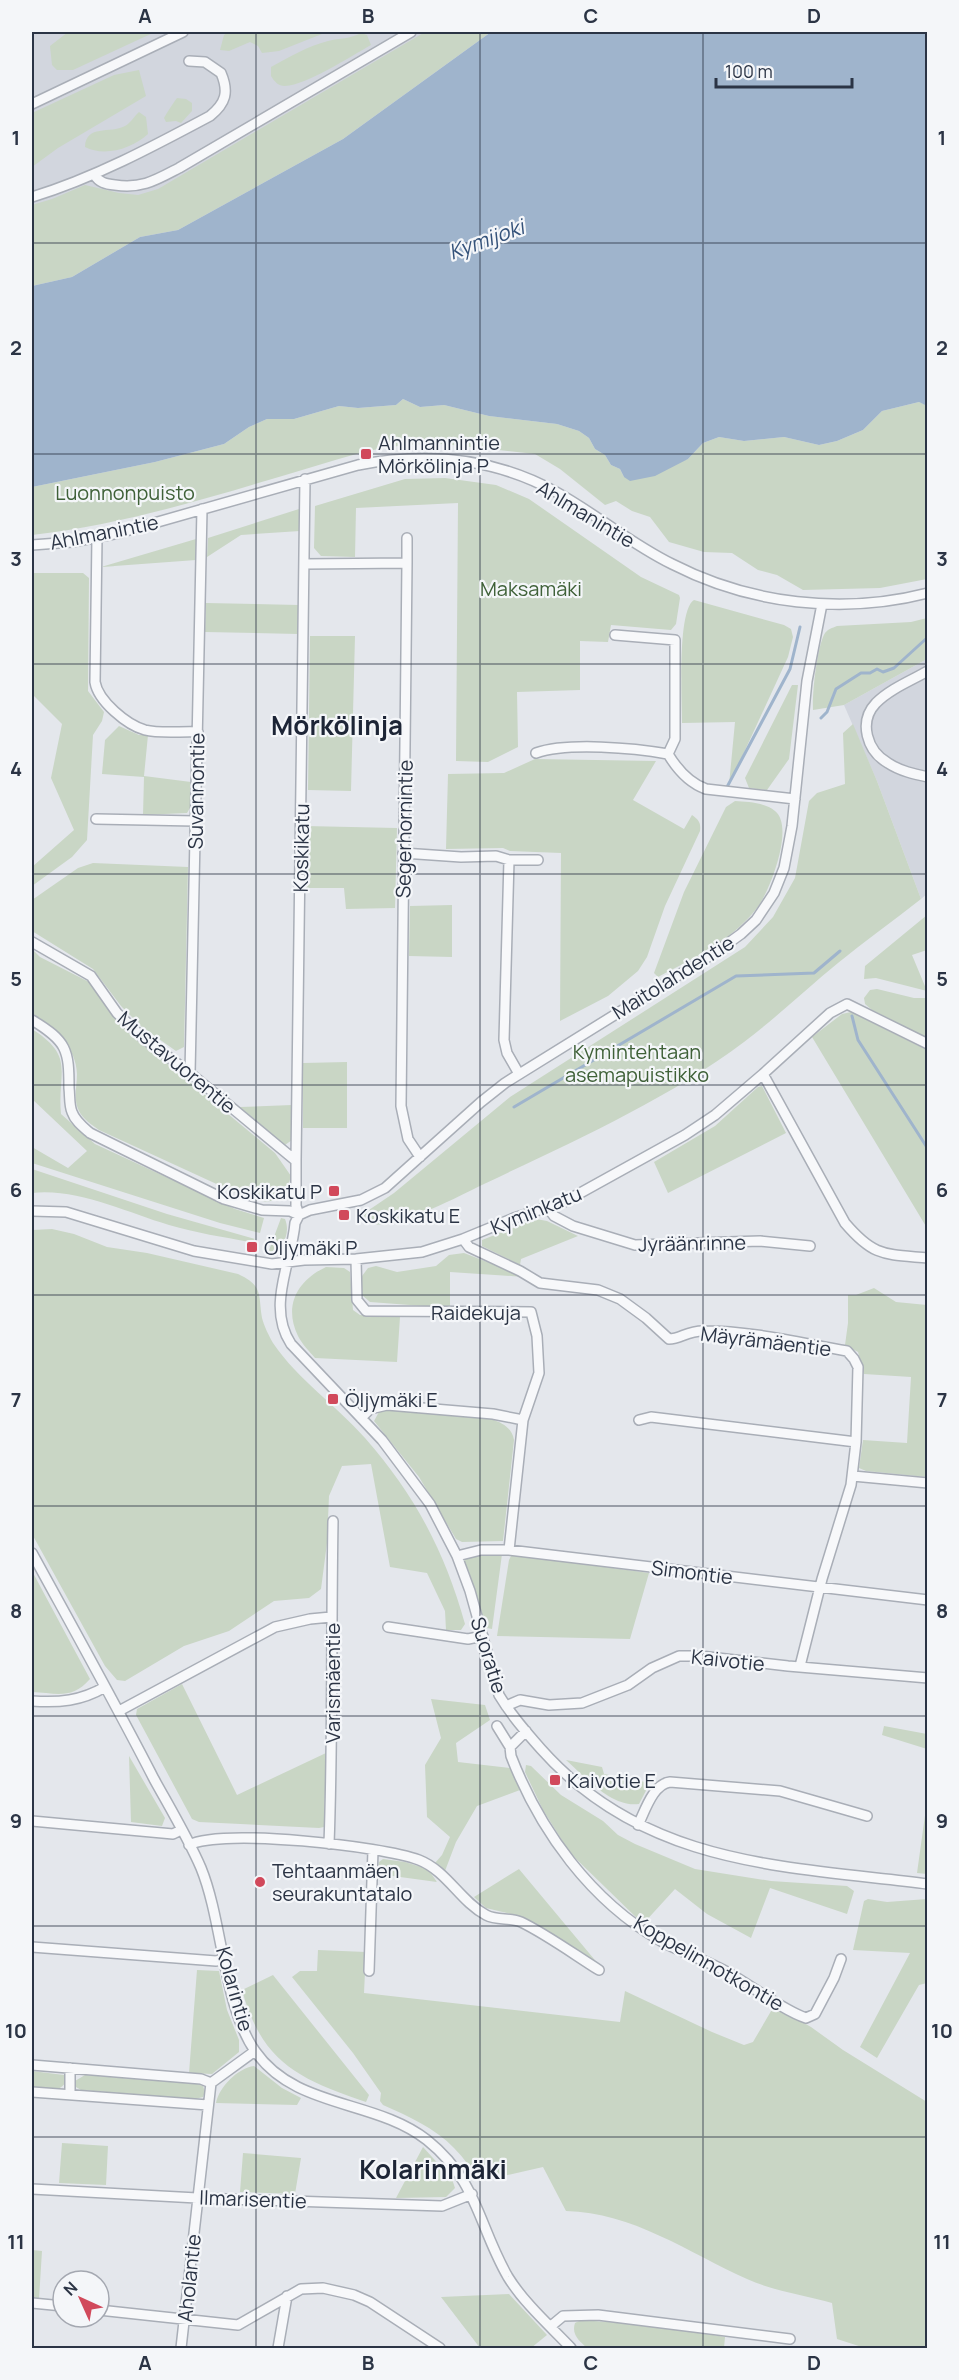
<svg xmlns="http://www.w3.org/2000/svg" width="959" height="2380" font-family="Manrope,sans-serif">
	<rect width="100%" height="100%" fill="#e4e7ec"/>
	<path fill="#d2d6de" d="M32,32H489L32,285Z
		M927,659L928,893L921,899L877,781L844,705Z"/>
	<path fill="#c9d6c5" d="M68,32H155L73,70H57L52,65L50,46Z
		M228,32H327L279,51L262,53L258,46L250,42L229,51L220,50L224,35Z
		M425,32H491L343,139L178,230L140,237L72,277L32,286V205L52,199L85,185L119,193L138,195L158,189Z
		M361,33L367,35L371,45C351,56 307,85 285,86C278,86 274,81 271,76V67C289,57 308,46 328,41C340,38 350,39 361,33Z
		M139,70L146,96L58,148L32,167V113L114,75Z
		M177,98L186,99L192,103V111L181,123L176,121L166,122L164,118C166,114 174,102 177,98Z
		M139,112L146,117L148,134C132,149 104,157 85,147C86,124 110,134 125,126C131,123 134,116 139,112Z
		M403,399L420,407L444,405L489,416L557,424L579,431L589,438L595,449L605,455L611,465L620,469L624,477L688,459L703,443L719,437L744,441L784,437L819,445L837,441L863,430L882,411L919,402L928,406L927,579L880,588L803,590L777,575L758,570L732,553L704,552L669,542L650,517L632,511L616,501L605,505L560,469L535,454L443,444L404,445L367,451C256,482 147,522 32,535V487L155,462L224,444L249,427L267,419H294L339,406L358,408L396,405Z
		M445,478L496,485L529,499L641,577L679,595L680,598L676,624L671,630L611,625L608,642L580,641V690L517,692L518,747L488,762L456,761L458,503L356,508L355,557L321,556L314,548L315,506L405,479Z
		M299,509L300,531L241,535L207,557L208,538Z
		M196,539V560L101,567Z
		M32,573H83L89,578L88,691L104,712L102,721L93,735L87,840L72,857L32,886V867L74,830L51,778L62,724L32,694Z
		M694,600L784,625L791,629L793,637L788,657L729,785L735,722L682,723C682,701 677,610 694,600Z
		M206,603L299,605L298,634L205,632Z
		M927,618V659L844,705L813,710C812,694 817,646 825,633C828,629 832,628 837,626L911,622Z
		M310,636H355L351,791L308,790Z
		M792,685H798L789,759L767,790L749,788L745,778Z
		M853,724L877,781L921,899C893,921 865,941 838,963C806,989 776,1018 744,1042C665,1101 572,1142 484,1184C455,1198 396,1230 365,1224L363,1214L394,1193L510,1097L745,947L773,917L795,878L809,801L817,793L845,784L843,733Z
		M119,726L139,735H148L144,776L191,782L190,808L187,813L143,815L144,777L102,774L105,740Z
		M535,759L656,761L633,800L684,829L692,815C699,820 701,823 700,831L665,906L647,957L638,971L608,996L560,1021L561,853L510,851L503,848L446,849L448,774L504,773Z
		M735,801C747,802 764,802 775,811C794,826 772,884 761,902C755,912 746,921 737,929C714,950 685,962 658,977L654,973L684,892L726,807Z
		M305,826L397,828L395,908L346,909L344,888H306Z
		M93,863L188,867L184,1047L176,1051L142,1027L121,1006L93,969L32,931V900L78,868Z
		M452,905V957L409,956L410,906Z
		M927,915V950L912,955L927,991L876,978L864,979L865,966Z
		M32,949L40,957L89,982L120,1024L275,1153L291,1176C284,1203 272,1205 247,1198L99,1130C92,1125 83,1119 79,1111C73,1099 77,1087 77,1074C76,1046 53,1026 32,1013Z
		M877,989L914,998H927V1038L872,1010L865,1004L864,998L870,990Z
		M851,1012L927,1050V1228L812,1037L842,1014Z
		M32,1029C76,1057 57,1072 61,1114L95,1144L235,1209L264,1218L260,1233L220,1223L32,1163V1147L68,1168L87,1151L32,1099Z
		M347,1062V1128H303V1063Z
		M762,1086L786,1133L668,1193L654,1162L715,1126L758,1087Z
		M292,1105V1140L285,1145L240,1107Z
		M32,1169L167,1214L255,1239L250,1242C223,1237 196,1233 169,1225C125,1212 78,1188 32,1193Z
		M281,1218L285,1219C291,1234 283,1249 268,1253Z
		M536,1219L547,1221L578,1236L521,1259L520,1265L482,1246V1240Z
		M52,1229L74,1234L107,1247L147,1253L238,1274C264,1286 258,1295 262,1318C264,1326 269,1336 273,1343C298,1380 336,1405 365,1438C415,1495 445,1552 465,1624L461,1630H446L445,1611L427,1573L390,1567L371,1464L342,1466L329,1496L327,1543L321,1589L309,1598L274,1601L229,1631L184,1646L125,1681L117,1680L105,1666L32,1534V1230Z
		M464,1253L526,1277L450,1272V1308L370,1302L362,1295V1276L368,1268L376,1266L397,1272L436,1266L449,1255Z
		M326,1267L344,1268L350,1272L353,1310L360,1315L400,1317L397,1362L315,1358C309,1351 302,1344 298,1336C283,1305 298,1280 326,1267Z
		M874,1288L896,1302L927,1305V1477L866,1471L859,1468L863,1440L907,1443L911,1377L864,1374L858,1352L845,1345L848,1323V1295H856Z
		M392,1409L491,1419C503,1423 512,1428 514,1440L503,1541L462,1542L456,1539L419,1477L374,1421L379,1412Z
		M479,1553L502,1554L492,1629L487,1628L464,1561L465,1558Z
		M512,1554L649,1573L630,1639L497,1636L509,1560Z
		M32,1571L90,1679C72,1700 56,1693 32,1692Z
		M182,1684L237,1795L326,1753L324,1827L319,1828L199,1822L192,1819L136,1715L137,1709Z
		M431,1699L485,1705L490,1720L456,1743L458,1762L511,1768L520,1790L477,1806L456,1842L445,1871L435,1863L442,1855L450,1837L427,1817L425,1765L441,1738Z
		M884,1726L927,1734V1749L882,1735Z
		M129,1756L165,1818L162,1826L131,1822Z
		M566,1760L602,1767L604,1774L650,1783L639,1804C612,1808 585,1777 566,1760Z
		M526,1765L531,1766L561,1795L603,1821L618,1835L635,1844L695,1869L771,1881L847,1886L854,1891L847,1914L770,1888L751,1938L707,1914L675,1889L643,1924L570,1853L543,1810L525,1772Z
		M927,1801V1874L917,1873Z
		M383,1859L405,1862L428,1869L437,1882L378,1874L379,1862Z
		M519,1869L599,1965L523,1917L486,1908L474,1897Z
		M868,1899L887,1902L927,1899V1983L919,1985L877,2058L860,2047L910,1953L853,1950L864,1901Z
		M318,1950L366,1952L364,1993L620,2022L625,1991L712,2032L744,2045L753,2042L774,2006L811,2027L843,2050L927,2102V2348H865L837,2339L832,2303C804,2295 773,2291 747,2279C689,2253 632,2212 566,2211L543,2167L481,2181C472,2170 464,2158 454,2148C435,2128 408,2116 383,2105L380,2101L381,2093L353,2053L292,1977L300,1971H317Z
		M197,1970L219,1971L227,2010L239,2040V2052L212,2074L189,2073Z
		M273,1975L369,2095L366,2102C299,2079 262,2063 242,1990Z
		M254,2066L282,2088L301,2098L297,2105L216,2103C219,2087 238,2068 254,2066Z
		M32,2071L64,2075L66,2082C58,2094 44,2090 32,2089Z
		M85,2075L197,2084L203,2086L205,2092L203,2097L195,2099L81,2090L76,2087L75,2081Z
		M62,2143L108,2146L106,2185L59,2183Z
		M423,2147L452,2179L455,2188L446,2197L396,2198Z
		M243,2153L301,2158L295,2194L240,2192Z
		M32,2250L42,2251L39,2299L32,2298Z
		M509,2294L547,2335L531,2348H480L441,2297Z
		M581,2320L659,2326L725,2337L724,2348H587C580,2341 571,2335 575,2323Z"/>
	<path fill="#9fb4cc" d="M491,32H927V406L919,402L882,411L863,430L837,441L819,445L784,437L744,441L719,437L703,443L688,459L655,476L630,481L624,477L620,469L611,465L605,455L595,449L589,438L579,431L557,424L489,416L444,405L420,407L403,399L396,405L358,408L339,406L294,419H267L249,427L224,444L155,462L32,487V286L72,277L140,237L178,230L343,139Z"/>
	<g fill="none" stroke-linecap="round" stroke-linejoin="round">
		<path stroke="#9fb4cc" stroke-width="3" d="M821,718L827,712L836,689L861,673H870L877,669L883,672L894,668L928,637
			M727,787L790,669L800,627
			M852,1016L858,1040L928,1149
			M514,1107L736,976L814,973L840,951"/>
		<defs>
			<path id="minor" d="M32,104L183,32
				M94,174C99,183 106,184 115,185C142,189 156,180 179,168L411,32
				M32,197C94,178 152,147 210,116C226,103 229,92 221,73L205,62L189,61
				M97,537L95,682C98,701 127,725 145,730C161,734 182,731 198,732
				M407,538V563
				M32,545L72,542L119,533L358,465C427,452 495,458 556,492C596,514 631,544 672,564C750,604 842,615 928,593
				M305,564L407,563L401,1106L408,1139L420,1157
				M822,604L807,681L792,826L784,868L774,893L756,920L741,934L716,952L505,1083L481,1102L385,1188L361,1200L310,1210L299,1215L295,1223C292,1262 266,1306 291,1344L382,1440L430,1504L457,1556L470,1591L499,1695C511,1715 526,1732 541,1749C645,1866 784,1866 928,1884
				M615,635L675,640V739L668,754
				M928,671C910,681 890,689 876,703C858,722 867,751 888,763C900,771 914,774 928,777
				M536,753C568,742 634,748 668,754C677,769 689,783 706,789L795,799
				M96,819L195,821
				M403,853L461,857L496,856L509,860H538
				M509,860L504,1040L507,1053L519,1074
				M32,942L91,976L117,1013L143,1038L190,1073L296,1161
				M32,1020C67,1041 69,1050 69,1088C70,1096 69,1105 72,1112C75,1121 83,1127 90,1133L224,1199L262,1210L290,1211L299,1215
				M190,1073L202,509
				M763,1074L845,1223C874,1257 884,1254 928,1258
				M548,1208L554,1216L573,1226L635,1245L760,1241L810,1246
				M32,1211L66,1212L194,1251L272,1264L304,1260L356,1259L422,1252L463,1239L514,1218L564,1202L685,1135L715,1115L763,1074L830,1013L847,1004L928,1044
				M299,1215L296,1206V1161L305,479
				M463,1239L469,1247L520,1271L540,1283L598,1290L620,1299L646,1318L669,1339C681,1339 688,1330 705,1331C752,1331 800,1343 847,1351L854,1359L858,1367L856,1442L851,1485L822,1579L800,1666
				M356,1259L357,1300L366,1311L531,1312L537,1336L539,1373L523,1420L509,1550
				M361,1418L370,1409L387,1405L493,1414L523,1420
				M639,1420L651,1417L856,1442
				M853,1476L928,1483
				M32,1553C73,1628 115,1703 154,1779C170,1808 188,1838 201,1868C223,1922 223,2005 255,2051C295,2109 375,2099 427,2140C478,2181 478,2225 508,2277C524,2303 550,2326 571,2348
				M457,1556L481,1550H509L928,1600
				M388,1627L468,1639L483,1636
				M32,1701C59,1703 81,1701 105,1687
				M506,1706L520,1700L549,1705L582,1703L628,1685L652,1668L679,1656H700L788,1666L928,1678
				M119,1711L275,1627L310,1619L331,1617
				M497,1726L510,1747
				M526,1731L510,1747L511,1756C540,1831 591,1901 661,1941C682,1953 706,1960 727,1972C751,1985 782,2010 806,2018L815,2014L834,1978L841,1959
				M32,1821L173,1834L181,1830
				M638,1825C645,1811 653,1784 670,1782L780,1791L867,1816
				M329,1844C333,1737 331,1629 333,1521
				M189,1845C222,1828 382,1846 419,1860C447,1871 460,1901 486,1915C497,1921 510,1917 521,1922C546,1934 575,1955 599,1970
				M32,1947L216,1961L225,1959
				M369,1971L373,1850
				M32,2065L201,2079L211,2083
				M32,2092L208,2105
				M70,2094V2068
				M32,2189L197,2198L442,2206L472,2194
				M32,2303L63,2306
				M99,2310L238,2325L301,2289L323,2288L354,2295L370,2302L440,2348
				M551,2326L563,2316L598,2315L790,2339
				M181,2348L211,2083L255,2051
				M278,2348L287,2296"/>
		</defs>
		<use href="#minor" stroke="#a9aeb7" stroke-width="12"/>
		<use href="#minor" stroke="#f7f8fa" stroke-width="9"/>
	</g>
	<path fill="none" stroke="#2b3445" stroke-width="1.5" stroke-opacity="0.55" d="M256,32V2348M480,32V2348M703,32V2348M32,243H928M32,454H928M32,664H928M32,874H928M32,1085H928M32,1295H928M32,1506H928M32,1716H928M32,1926H928M32,2137H928"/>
	<g fill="#d1495b" stroke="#f4f6f9" stroke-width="2">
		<rect x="360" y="448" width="12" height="12" rx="3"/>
		<rect x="328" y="1185" width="12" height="12" rx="3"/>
		<rect x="338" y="1209" width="12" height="12" rx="3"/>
		<rect x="246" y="1241" width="12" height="12" rx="3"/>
		<rect x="327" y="1393" width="12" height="12" rx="3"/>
		<rect x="549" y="1774" width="12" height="12" rx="3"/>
		<circle cx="260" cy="1882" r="6"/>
	</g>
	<g text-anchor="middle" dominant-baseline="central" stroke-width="4.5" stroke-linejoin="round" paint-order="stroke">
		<g font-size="20" fill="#2b3445" stroke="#f4f6f9" text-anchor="start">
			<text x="378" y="442">Ahlmannintie<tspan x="378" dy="23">Mörkölinja P</tspan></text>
			<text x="322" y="1191" text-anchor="end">Koskikatu P</text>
			<text x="356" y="1215">Koskikatu E</text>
			<text x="264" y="1247">Öljymäki P</text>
			<text x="345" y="1399">Öljymäki E</text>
			<text x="567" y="1780">Kaivotie E</text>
			<text x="272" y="1870">Tehtaanmäen<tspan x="272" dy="23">seurakuntatalo</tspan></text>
		</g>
		<g font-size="20" fill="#3f6138" stroke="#f4f6f9">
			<text x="125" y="492">Luonnonpuisto</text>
			<text x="531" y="588">Maksamäki</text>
			<text x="637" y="1051">Kymintehtaan<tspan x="637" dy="23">asemapuistikko</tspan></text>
		</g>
		<g font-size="20" fill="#2b3445" stroke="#f4f6f9">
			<text transform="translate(586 514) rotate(31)">Ahlmanintie</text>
			<text transform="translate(104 532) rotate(-11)">Ahlmanintie</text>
			<text transform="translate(196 791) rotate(-89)">Suvannontie</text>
			<text transform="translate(404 829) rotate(-89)">Segerhornintie</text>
			<text transform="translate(301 848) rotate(-89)">Koskikatu</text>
			<text transform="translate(673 977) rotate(-32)">Maitolahdentie</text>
			<text transform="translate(177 1062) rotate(40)">Mustavuorentie</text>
			<text transform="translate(536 1210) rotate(-22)">Kyminkatu</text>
			<text transform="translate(692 1243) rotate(-1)">Jyräänrinne</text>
			<text x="476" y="1312">Raidekuja</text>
			<text transform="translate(766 1341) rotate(7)">Mäyrämäentie</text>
			<text transform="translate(692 1572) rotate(7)">Simontie</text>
			<text transform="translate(489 1655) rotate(73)">Suoratie</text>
			<text transform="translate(728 1660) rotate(6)">Kaivotie</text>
			<text transform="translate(332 1683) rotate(-90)">Varismäentie</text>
			<text transform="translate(709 1963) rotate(30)">Koppelinnotkontie</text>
			<text transform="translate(235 1989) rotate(74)">Kolarintie</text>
			<text transform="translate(253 2199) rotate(2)">Ilmarisentie</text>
			<text transform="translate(189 2278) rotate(-84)">Aholantie</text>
		</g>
		<g font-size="21" font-style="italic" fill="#34527a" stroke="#f4f6f9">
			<text transform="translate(486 239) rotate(-20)">Kymijoki</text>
		</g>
		<g font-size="26" font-weight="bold" fill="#1d2536" stroke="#f4f6f9">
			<text x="337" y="725">Mörkölinja</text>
			<text x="433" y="2169">Kolarinmäki</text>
		</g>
	</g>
	<rect width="959" height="2380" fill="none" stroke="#f4f6f9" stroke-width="66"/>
	<g transform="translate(81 2299) rotate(315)"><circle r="28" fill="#f4f6f9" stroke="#a4a8b1" stroke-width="1.5"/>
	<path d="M0-4.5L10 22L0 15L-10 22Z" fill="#d1495b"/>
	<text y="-9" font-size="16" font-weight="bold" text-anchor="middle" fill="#2b3445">N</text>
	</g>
	<path d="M716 78v9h136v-9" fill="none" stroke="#2b3445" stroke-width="3"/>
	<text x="725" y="78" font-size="18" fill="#2b3445" stroke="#f4f6f9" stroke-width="4.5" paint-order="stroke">100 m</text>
	<rect x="33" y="33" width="893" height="2314" fill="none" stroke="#2b3445" stroke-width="2"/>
	<g font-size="20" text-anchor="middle" font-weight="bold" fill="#2b3445">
		<text x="145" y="23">A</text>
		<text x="368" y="23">B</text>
		<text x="591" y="23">C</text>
		<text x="814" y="23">D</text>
		<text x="16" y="145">1</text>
		<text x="942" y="145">1</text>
		<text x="16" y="355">2</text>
		<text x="942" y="355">2</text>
		<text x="16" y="566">3</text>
		<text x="942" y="566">3</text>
		<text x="16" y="776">4</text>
		<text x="942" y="776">4</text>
		<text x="16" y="986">5</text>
		<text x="942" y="986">5</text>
		<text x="16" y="1197">6</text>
		<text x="942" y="1197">6</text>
		<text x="16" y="1407">7</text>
		<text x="942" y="1407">7</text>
		<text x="16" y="1618">8</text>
		<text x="942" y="1618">8</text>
		<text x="16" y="1828">9</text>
		<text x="942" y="1828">9</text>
		<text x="16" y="2038">10</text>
		<text x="942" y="2038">10</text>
		<text x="16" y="2249">11</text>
		<text x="942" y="2249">11</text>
		<text x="145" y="2370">A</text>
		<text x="368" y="2370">B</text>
		<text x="591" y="2370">C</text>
		<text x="814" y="2370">D</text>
	</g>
</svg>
